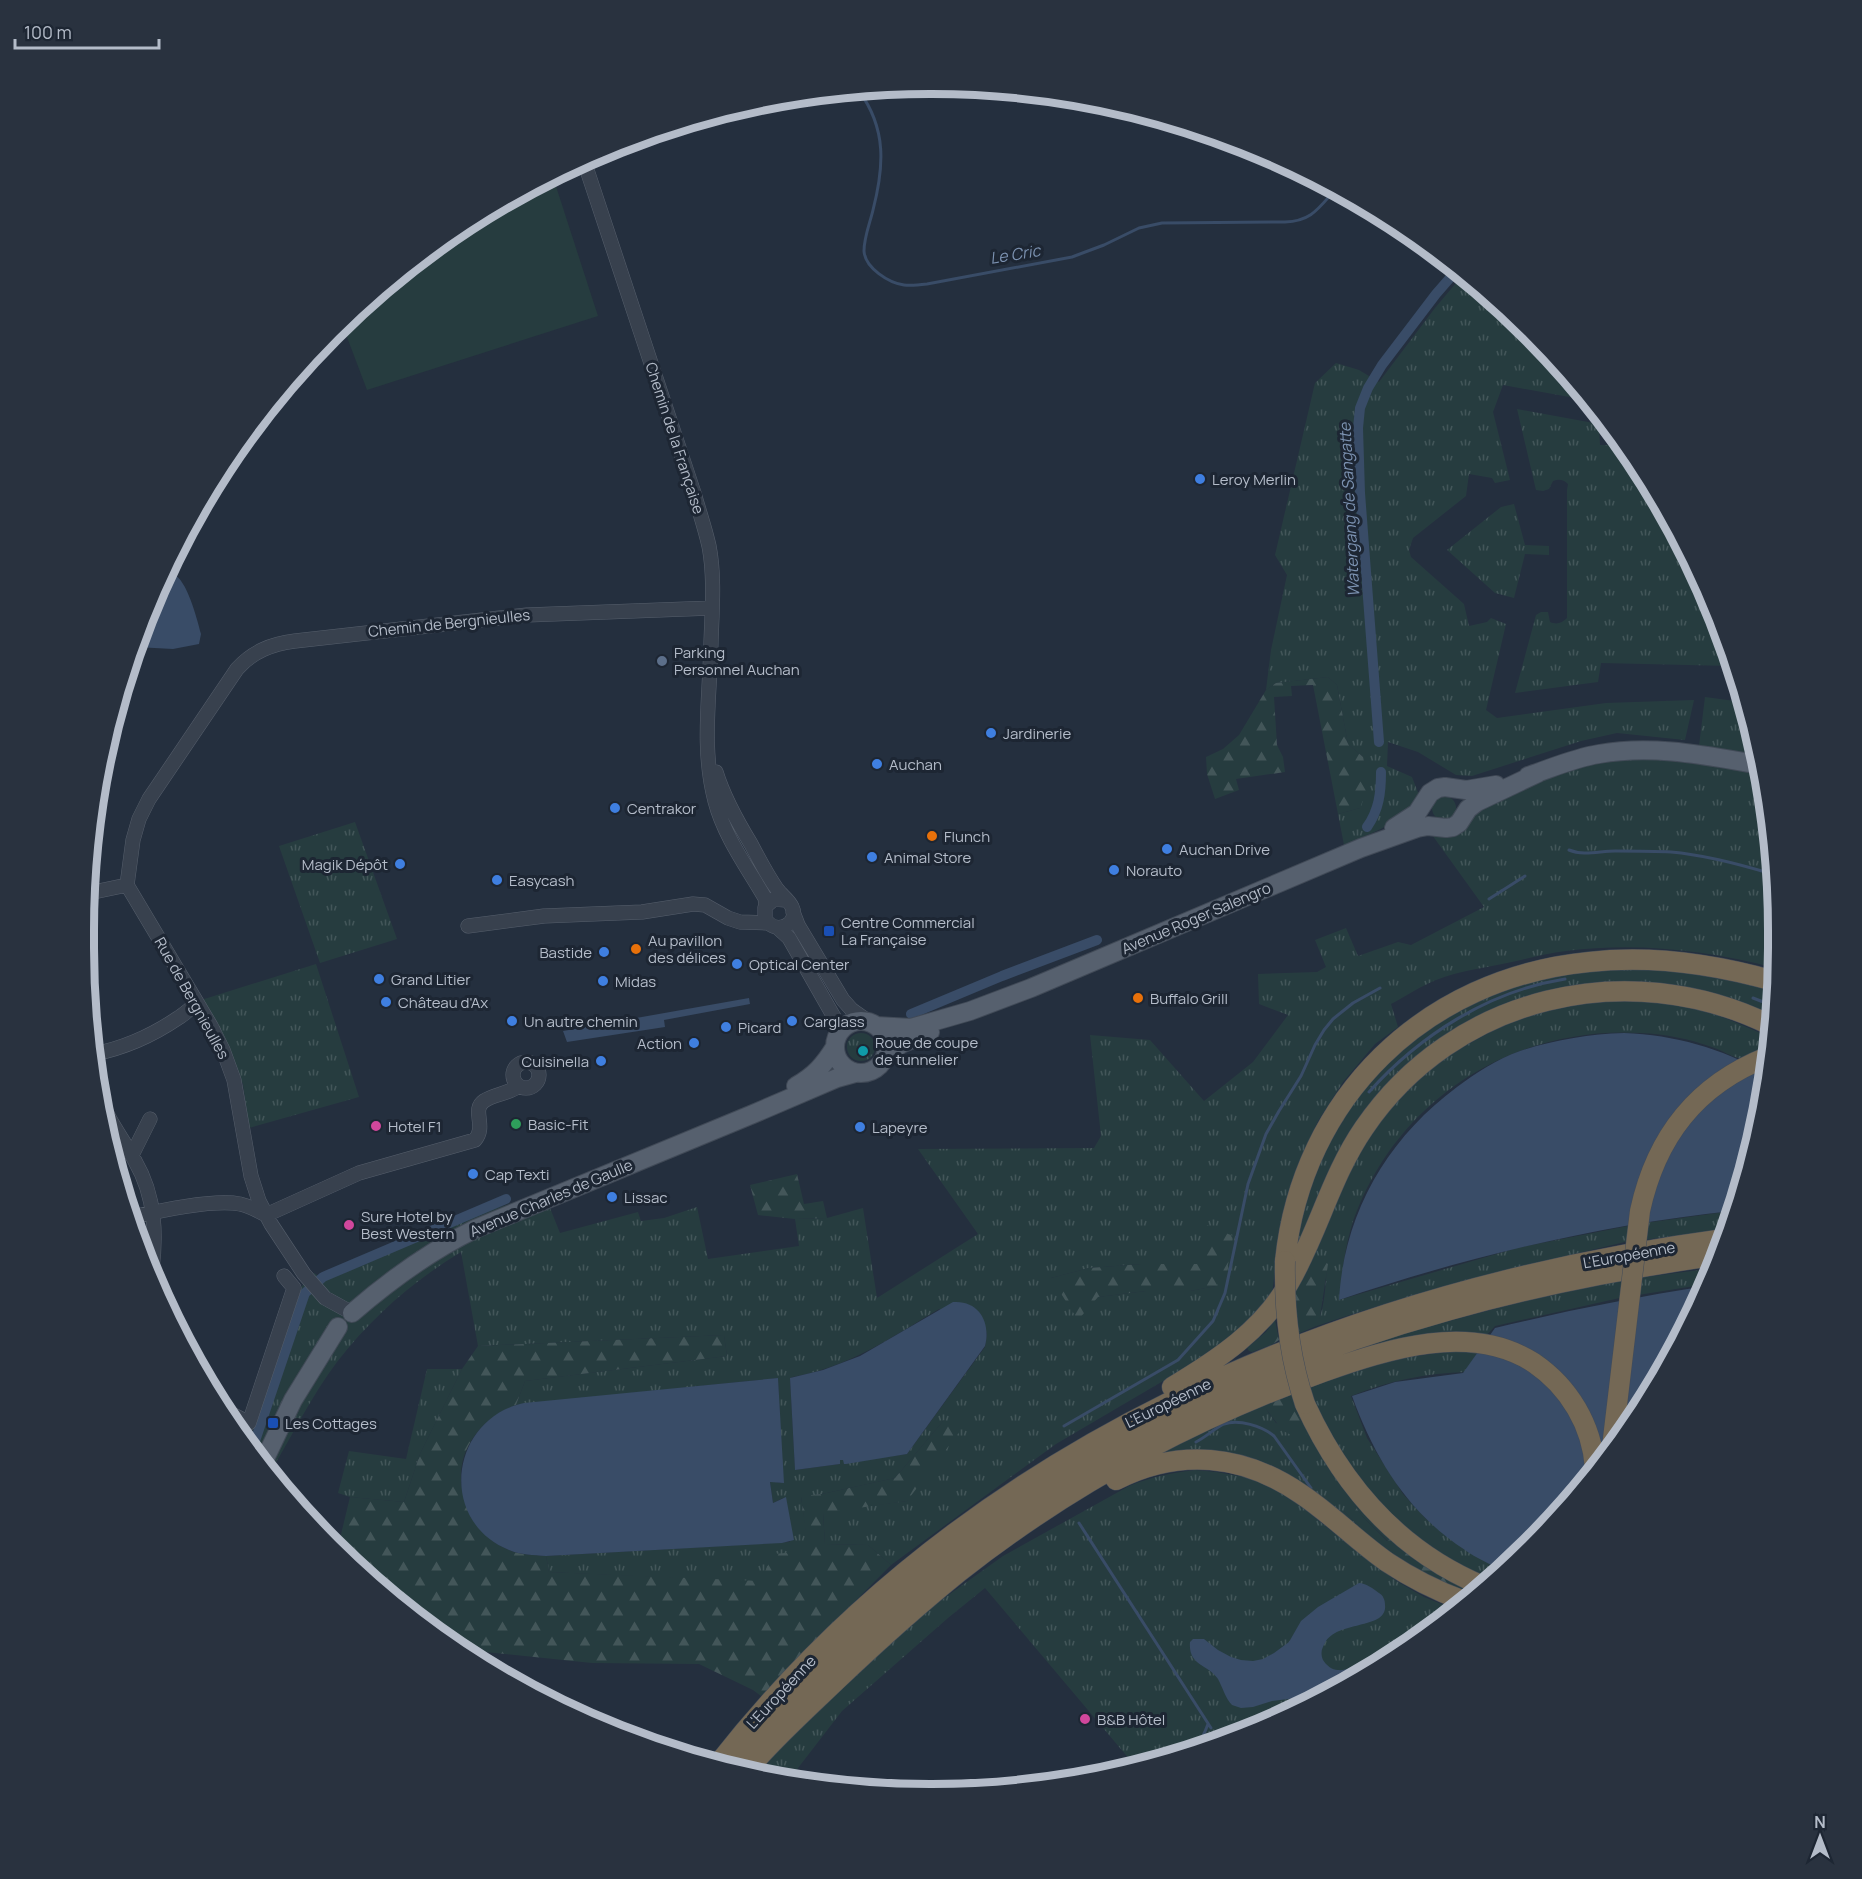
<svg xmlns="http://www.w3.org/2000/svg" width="1862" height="1879" font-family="Manrope,sans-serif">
	<defs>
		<pattern id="grass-tufts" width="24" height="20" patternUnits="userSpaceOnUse" patternTransform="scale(1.5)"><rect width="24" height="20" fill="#263c3f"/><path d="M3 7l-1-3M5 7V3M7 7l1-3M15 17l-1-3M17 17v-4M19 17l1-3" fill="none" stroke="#435659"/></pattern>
		<pattern id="forest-firs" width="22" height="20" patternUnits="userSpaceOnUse" patternTransform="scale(1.5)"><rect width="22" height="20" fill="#263c3f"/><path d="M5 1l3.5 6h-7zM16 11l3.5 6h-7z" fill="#435659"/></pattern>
	</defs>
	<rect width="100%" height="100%" fill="#242f3e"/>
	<path fill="url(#grass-tufts)" fill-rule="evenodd" d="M1462,276L1530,332L1586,400L1503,385L1493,412L1510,480L1495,483L1492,478L1469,474L1466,496L1413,538L1409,550L1411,557L1464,604L1469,626L1487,622L1491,618L1506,624L1486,710L1497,718L1606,703L1694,700L1685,740L1617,733L1581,741L1472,776L1456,775L1418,752L1388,742L1387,766L1412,777L1419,795C1405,823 1371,833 1344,845L1338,814L1360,808L1363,757L1348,744L1337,685L1328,677L1276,683L1266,690L1271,650L1287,575L1275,555L1315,383L1336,363L1359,370L1379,382L1435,308Z
		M1517,409L1599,424L1600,445H1622L1635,460L1713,607L1732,666L1601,663L1598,682L1515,693L1536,615L1541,612H1548L1550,622C1557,625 1562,623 1567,618V490L1568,484C1563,479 1559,479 1553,481L1549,489L1543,491L1536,490Z
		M1514,504L1525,545L1549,546V555L1525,554L1514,598L1495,593L1447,550L1501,507Z
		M1705,697L1742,702L1759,755L1699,746Z
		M1632,756L1677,758L1762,771L1778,931L1775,968C1707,950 1636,942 1566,951C1546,953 1527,959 1507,963C1484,968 1458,971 1436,980C1421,986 1406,996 1391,1004L1398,1027L1375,1044L1343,1082L1318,1121L1299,1162L1283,1217L1277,1253L1272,1295L1243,1332L1210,1350L1192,1364L1056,1444L891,1565L868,1545L825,1544L823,1512L907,1501L944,1420L895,1478L822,1494L801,1497L809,1551L760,1582L549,1572L546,1556L790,1542L783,1498L773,1503L770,1481L781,1483L782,1469L778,1378L516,1405L525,1381L727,1356L724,1335L478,1346L461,1252C413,1281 371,1318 337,1362C312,1395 293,1434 272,1469L263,1463L248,1445L301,1287L314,1273L325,1280L487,1211L544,1193L560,1233L638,1212L641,1221L664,1218L697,1207L708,1259L799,1246L795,1219L827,1218L863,1208L877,1298L978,1234L918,1149L1094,1148L1101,1136L1090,1035L1150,1040L1204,1101L1253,1062L1288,1015L1259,1004L1258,974L1317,972L1326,967L1315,940L1346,928L1358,956L1398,942L1411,945L1484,907L1430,832L1554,772L1597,760ZM1142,1264H1202L1216,1286L1190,1291H1146L1098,1297L1051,1278L1089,1268ZM939,1309L987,1333L985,1347L907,1454L878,1458L840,1460V1464L795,1470L790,1379L792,1377C847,1368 892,1337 939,1309Z
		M1432 808a12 12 0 1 1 24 0a12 12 0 1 1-24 0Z
		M355,822L397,939L320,963L279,846Z
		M316,964L359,1097L249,1128L243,1084L216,1029L198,1001Z
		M1651,966L1773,987L1770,1017L1567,990L1390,1087L1298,1253L1293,1235L1339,1113L1421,1028L1527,977Z
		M1602,1000C1621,1000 1643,999 1663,1001C1701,1007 1734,1021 1769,1037L1767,1050C1760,1053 1749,1060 1742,1059C1732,1057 1721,1050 1712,1047C1689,1039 1666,1034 1641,1033C1511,1025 1391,1103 1351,1228C1344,1252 1342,1275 1339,1300L1517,1248L1633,1225L1629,1241C1523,1266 1417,1291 1314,1327C1325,1317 1326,1279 1327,1263L1295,1298L1291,1292L1364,1140L1400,1095L1449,1054L1505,1024L1534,1013Z
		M847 1047a14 14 0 1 1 28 0a14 14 0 1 1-28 0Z
		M1732,1211L1727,1229L1643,1240L1645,1223Z
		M1715,1268L1707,1284L1638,1295V1278Z
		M1626,1279L1624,1297L1495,1326L1484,1338L1357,1353L1312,1363L1410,1331L1533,1299Z
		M1453,1351L1477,1353L1466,1372C1427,1373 1388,1381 1351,1396L1367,1438L1403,1494L1426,1519L1456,1542L1503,1569L1488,1581L1459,1568L1391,1520L1344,1460L1307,1387L1395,1359Z
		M427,1369H462L420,1454L404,1502L350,1497L338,1493L349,1451L406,1459Z
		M1292,1389C1307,1422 1319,1455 1340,1484C1354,1504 1373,1520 1391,1537L1388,1541L1362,1516L1355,1506L1344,1511L1367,1535L1300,1486L1166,1456L1163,1448ZM1290,1399L1307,1431L1276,1423L1266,1409Z
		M1195,1470L1216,1472L1262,1480L1297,1503L1365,1558L1398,1582L1424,1597L1454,1609L1402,1652L1255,1730L1136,1767L985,1588L948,1618L842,1711L788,1781L766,1779L752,1775L869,1657L940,1601L1003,1556L1129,1486C1151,1477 1171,1473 1195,1470Z"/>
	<path fill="url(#forest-firs)" d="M1328,677L1337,685L1348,744L1363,757L1369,784L1360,808L1338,814L1313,685L1291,686L1292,696L1274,697L1277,745L1283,757L1285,772L1236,779L1239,790L1215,799L1207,774L1206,757L1223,749L1239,735L1266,690L1276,683Z
		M797,1174L804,1204L823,1201L827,1218L795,1219L758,1215L750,1185Z
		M1202,1223L1233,1236L1226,1276L1216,1286L1190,1291H1146L1098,1297L1078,1320L1051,1278L1089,1268L1142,1264H1202Z
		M1323,1261L1328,1264L1319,1323L1314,1327L1295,1335L1294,1298L1311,1268L1315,1263Z
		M1275,1320L1279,1340L1273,1344L1252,1352L1249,1351L1247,1348L1266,1332Z
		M724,1335L727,1356L525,1381L516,1405C467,1424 444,1474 475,1520C484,1534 493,1544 509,1550C520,1555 534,1555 546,1556L549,1572L760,1581L774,1554L808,1551L801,1496L822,1494L895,1478L944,1420L960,1431L907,1501L823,1513L825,1544L868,1545L891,1565L761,1696L753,1690L699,1664L592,1663L456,1649L337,1551L350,1497L404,1502L420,1454L462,1369L478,1346Z
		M1280,1399H1290L1307,1431L1306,1435L1298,1438L1283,1431L1266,1409L1267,1404Z
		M1355,1506L1362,1516L1387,1541L1391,1537L1476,1591L1469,1596L1403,1566L1367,1535L1344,1511L1349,1507Z"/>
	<path fill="#263c3f" d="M553,177L598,316L367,390L342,324L460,227Z"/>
	<path fill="#394c67" d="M173,574C187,579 197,619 201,634L199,644L173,649L136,647L148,607L165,575Z
		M749,998L750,1004L664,1020L665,1027L567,1042L563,1031Z
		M1624,1033C1675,1035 1721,1048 1765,1073L1762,1113L1732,1211C1599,1225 1466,1257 1339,1300C1344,1213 1387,1139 1457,1087C1476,1073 1497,1059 1520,1051C1554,1040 1589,1034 1624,1033Z
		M1706,1286L1635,1418L1530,1547L1502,1570C1490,1564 1476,1558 1465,1550C1408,1513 1375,1459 1352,1396L1395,1382L1463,1373L1495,1328C1565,1311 1635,1297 1706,1286Z
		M953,1302C980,1300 991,1324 985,1346L907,1454L846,1464H844L843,1460H840V1464L795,1470L790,1378L823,1370L860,1356Z
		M778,1378L784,1483L770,1482L773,1503L786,1497L794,1540L782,1543L546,1556C533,1555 521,1555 509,1550C437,1521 450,1419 524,1403Z
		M1359,1583C1365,1583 1374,1589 1379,1593C1383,1595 1385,1600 1385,1605C1388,1630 1337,1620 1325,1643C1322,1648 1320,1653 1323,1660C1326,1665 1332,1670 1338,1670C1346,1671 1352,1666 1360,1664C1367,1662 1375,1662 1383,1662L1321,1695L1272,1701L1253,1707L1241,1708L1232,1705C1225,1698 1223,1688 1218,1679C1208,1664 1188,1666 1190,1642L1193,1639H1204L1218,1650L1231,1657L1241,1660L1253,1661L1263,1659L1274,1653L1289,1642L1301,1621L1318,1607Z"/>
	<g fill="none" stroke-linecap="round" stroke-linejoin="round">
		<path stroke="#394c67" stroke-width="3" d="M859,91C887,129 884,167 873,210C870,223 864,237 864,251C865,268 889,283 904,285C911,286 919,285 927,284L1072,257L1104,245L1139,228L1162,223L1285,222C1311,221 1318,209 1334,191
			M1569,850C1583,856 1600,851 1615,851C1634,851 1653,851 1671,852C1706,855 1739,864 1772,874
			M1489,899L1525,876
			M1753,998L1771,1005
			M1369,1092C1420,1035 1489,991 1565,979
			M1064,1426L1178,1360L1213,1321L1225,1293L1248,1184L1266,1134L1279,1111L1301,1076L1315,1045L1324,1030L1333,1019L1353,1003L1380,988
			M1196,1442C1206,1437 1215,1428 1224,1424C1239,1419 1262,1426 1274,1436L1311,1488
			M1079,1523L1211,1728
			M1237,1728L1274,1721
			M1171,1756C1194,1746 1199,1749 1208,1724"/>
		<path stroke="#394c67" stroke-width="10" d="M1379,742L1360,493L1358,428L1360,408L1368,388L1382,365L1436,294L1456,271
			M1367,827C1379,810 1381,793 1381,772
			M911,1014L1002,976L1097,940
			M252,1450L305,1293L323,1277L506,1199"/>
		<defs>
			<path id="minor" d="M584,161L694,493C699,511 705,528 709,546C715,577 712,611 711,642C710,696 701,748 715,801C724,836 747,867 765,898L766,905
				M716,772C724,798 737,821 751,844C759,859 767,875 777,889C781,895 789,900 792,907C800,924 776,936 765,919V907L774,899L785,900
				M89,893L127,885
				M793,912L798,925L843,1000L852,1010L869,1022
				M468,926L544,916L642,912L693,904L705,905L728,918L740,922L768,923
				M778,928L789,938L834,1017L837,1037
				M94,1054C124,1048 153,1035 178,1018C185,1014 190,1008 197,1004
				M513 1075a13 13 0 1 1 26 0a13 13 0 1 1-26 0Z
				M98,1092C106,1118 122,1137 135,1161C156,1197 157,1237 151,1277
				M132,1155L150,1119
				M132,1217C159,1211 213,1199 240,1204C249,1206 257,1210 266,1215L359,1173L475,1140C487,1126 471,1110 484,1101C494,1094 508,1094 519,1086
				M345,1309L325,1298L304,1274L271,1224L259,1201L251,1176L234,1080L223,1050L211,1026L127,885L133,840L139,819L149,799L237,669C253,651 272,644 295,641L527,615L712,608
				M222,1409L249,1423L294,1288L284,1276"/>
			<path id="major" d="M1528,776C1552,768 1574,758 1599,754C1654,744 1708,756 1761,765
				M1394,828L1417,813L1430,793L1438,788L1445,787L1466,790L1496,785
				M835 1047a26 26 0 1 1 52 0a26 26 0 1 1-52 0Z
				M876,1026L911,1028L970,1011L1031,988L1361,848L1417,828L1428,826L1446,828L1453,827L1459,823L1468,809L1477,802L1538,773
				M885,1056L901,1044L930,1032
				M796,1086C814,1076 824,1065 835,1047
				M352,1313C390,1280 430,1251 475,1229L753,1114L837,1078L855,1073
				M263,1463L293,1400L338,1327"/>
			<path id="highway" d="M1285,1261C1302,1097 1425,978 1589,962C1651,955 1714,964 1774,981
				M1172,1387C1217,1360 1263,1330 1289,1283C1318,1233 1331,1176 1364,1128C1454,996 1627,955 1770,1025
				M1305,1404C1342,1485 1399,1551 1483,1586
				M1116,1480C1179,1448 1243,1454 1301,1494C1331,1514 1357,1541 1387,1562C1411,1578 1437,1591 1464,1601
				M757,1759C782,1731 811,1705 838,1679C877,1642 917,1606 959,1572C1068,1486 1193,1419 1323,1372C1388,1349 1471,1322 1534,1363C1569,1387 1592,1425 1595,1468
				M718,1764C964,1449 1336,1291 1724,1239
				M733,1769C917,1539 1168,1388 1450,1310C1538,1285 1628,1268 1719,1255"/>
		</defs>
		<use href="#minor" stroke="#565f6c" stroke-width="15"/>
		<use href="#major" stroke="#414a57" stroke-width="20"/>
		<use href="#highway" stroke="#434c59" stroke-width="21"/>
		<use href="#minor" stroke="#38414e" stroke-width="14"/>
		<use href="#major" stroke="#56606e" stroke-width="18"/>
		<use href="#highway" stroke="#746855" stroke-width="20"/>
		<defs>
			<path id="highway-bridge" d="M1285,1261C1284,1311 1289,1357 1305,1404
				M1612,1447L1640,1211C1656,1137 1696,1085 1767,1057"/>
		</defs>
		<use href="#highway-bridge" stroke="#434c59" stroke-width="21" stroke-linecap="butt"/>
		<use href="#highway-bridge" stroke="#746855" stroke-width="20"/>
	</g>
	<g fill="#3f7fe0" stroke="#1d2633" stroke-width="2">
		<circle cx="1200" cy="479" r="6"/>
		<circle cx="991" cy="733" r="6"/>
		<circle cx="877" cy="764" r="6"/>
		<circle cx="615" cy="808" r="6"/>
		<circle cx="1167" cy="849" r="6"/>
		<circle cx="872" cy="857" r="6"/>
		<circle cx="400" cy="864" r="6"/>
		<circle cx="1114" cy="870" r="6"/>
		<circle cx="497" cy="880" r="6"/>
		<circle cx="604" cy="952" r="6"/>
		<circle cx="737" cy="964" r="6"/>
		<circle cx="379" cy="979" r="6"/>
		<circle cx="603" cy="981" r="6"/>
		<circle cx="386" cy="1002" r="6"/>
		<circle cx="512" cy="1021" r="6"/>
		<circle cx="792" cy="1021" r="6"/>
		<circle cx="726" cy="1027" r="6"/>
		<circle cx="694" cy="1043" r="6"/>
		<circle cx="601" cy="1061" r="6"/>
		<circle cx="860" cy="1127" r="6"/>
		<circle cx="473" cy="1174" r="6"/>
		<circle cx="612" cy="1197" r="6"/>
	</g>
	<circle fill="#5c6f8a" stroke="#1d2633" stroke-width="2" cx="662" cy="661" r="6"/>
	<g fill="#e8710a" stroke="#1d2633" stroke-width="2">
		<circle cx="932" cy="836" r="6"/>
		<circle cx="636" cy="949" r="6"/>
		<circle cx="1138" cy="998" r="6"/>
	</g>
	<g fill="#1a4fb4" stroke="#1d2633" stroke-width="2">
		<rect x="823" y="925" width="12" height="12" rx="3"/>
		<rect x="267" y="1417" width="12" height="12" rx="3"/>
	</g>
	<circle fill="#0f9aa8" stroke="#1d2633" stroke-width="2" cx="863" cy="1051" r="6"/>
	<circle fill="#2e9e5b" stroke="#1d2633" stroke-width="2" cx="516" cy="1124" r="6"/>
	<g fill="#d1479c" stroke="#1d2633" stroke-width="2">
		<circle cx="376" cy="1126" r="6"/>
		<circle cx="349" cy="1225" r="6"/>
		<circle cx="1085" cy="1719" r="6"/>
	</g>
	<g text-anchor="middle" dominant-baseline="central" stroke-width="6" stroke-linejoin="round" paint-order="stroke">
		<g font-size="15" fill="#b4bcc9" stroke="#1d2633">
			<text transform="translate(675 438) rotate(72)">Chemin de la Française</text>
			<text transform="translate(449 623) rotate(-6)">Chemin de Bergnieulles</text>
			<text transform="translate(1196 918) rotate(-23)">Avenue Roger Salengro</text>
			<text transform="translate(192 998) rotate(61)">Rue de Bergnieulles</text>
			<text transform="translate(551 1198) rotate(-23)">Avenue Charles de Gaulle</text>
			<text transform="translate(1629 1255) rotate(-10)">L'Européenne</text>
			<text transform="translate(1168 1403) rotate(-26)">L'Européenne</text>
			<text transform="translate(781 1692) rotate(-47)">L'Européenne</text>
		</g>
		<g font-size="15" fill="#b4bcc9" stroke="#1d2633" text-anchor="start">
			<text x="1212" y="479">Leroy Merlin</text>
			<text x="674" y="652">Parking<tspan x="674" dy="17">Personnel Auchan</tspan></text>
			<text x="1003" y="733">Jardinerie</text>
			<text x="889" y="764">Auchan</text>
			<text x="627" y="808">Centrakor</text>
			<text x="944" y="836">Flunch</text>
			<text x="1179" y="849">Auchan Drive</text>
			<text x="884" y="857">Animal Store</text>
			<text x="388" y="864" text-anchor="end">Magik Dépôt</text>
			<text x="1126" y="870">Norauto</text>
			<text x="509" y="880">Easycash</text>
			<text x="841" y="922">Centre Commercial<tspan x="841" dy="17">La Française</tspan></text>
			<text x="648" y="940">Au pavillon<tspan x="648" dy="17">des délices</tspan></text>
			<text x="592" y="952" text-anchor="end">Bastide</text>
			<text x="749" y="964">Optical Center</text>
			<text x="391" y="979">Grand Litier</text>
			<text x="615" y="981">Midas</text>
			<text x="1150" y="998">Buffalo Grill</text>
			<text x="398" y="1002">Château d'Ax</text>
			<text x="524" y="1021">Un autre chemin</text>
			<text x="804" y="1021">Carglass</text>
			<text x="738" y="1027">Picard</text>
			<text x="875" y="1042">Roue de coupe<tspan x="875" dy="17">de tunnelier</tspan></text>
			<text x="682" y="1043" text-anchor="end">Action</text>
			<text x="589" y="1061" text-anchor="end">Cuisinella</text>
			<text x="528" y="1124">Basic-Fit</text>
			<text x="388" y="1126">Hotel F1</text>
			<text x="872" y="1127">Lapeyre</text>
			<text x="485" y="1174">Cap Texti</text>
			<text x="624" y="1197">Lissac</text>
			<text x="361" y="1216">Sure Hotel by<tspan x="361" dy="17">Best Western</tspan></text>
			<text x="285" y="1423">Les Cottages</text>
			<text x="1097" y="1719">B&amp;B Hôtel</text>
		</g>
		<g font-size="16" font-style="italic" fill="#7c92b1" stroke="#1d2633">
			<text transform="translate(1015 254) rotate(-9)">Le Cric</text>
			<text transform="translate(1349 510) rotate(-93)">Watergang de Sangatte</text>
		</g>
	</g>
	<path d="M0 0H1862V1879H0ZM930 94H932A836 836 0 0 1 1768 930V948A836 836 0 0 1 932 1784H930A836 836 0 0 1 94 948V930A836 836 0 0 1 930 94Z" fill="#29323f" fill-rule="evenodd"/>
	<path fill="none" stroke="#b4bcc9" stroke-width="8" d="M930 94H932A836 836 0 0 1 1768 930V948A836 836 0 0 1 932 1784H930A836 836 0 0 1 94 948V930A836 836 0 0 1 930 94Z"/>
	<g transform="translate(1820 1837)" stroke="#1d2633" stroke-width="4.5" paint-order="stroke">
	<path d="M0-4.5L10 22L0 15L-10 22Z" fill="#b4bcc9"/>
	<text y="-9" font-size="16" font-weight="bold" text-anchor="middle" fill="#b4bcc9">N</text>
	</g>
	<path d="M15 39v9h144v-9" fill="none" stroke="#b4bcc9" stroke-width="3"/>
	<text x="24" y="39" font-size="18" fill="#b4bcc9" stroke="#1d2633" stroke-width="4.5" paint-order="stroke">100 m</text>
</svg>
